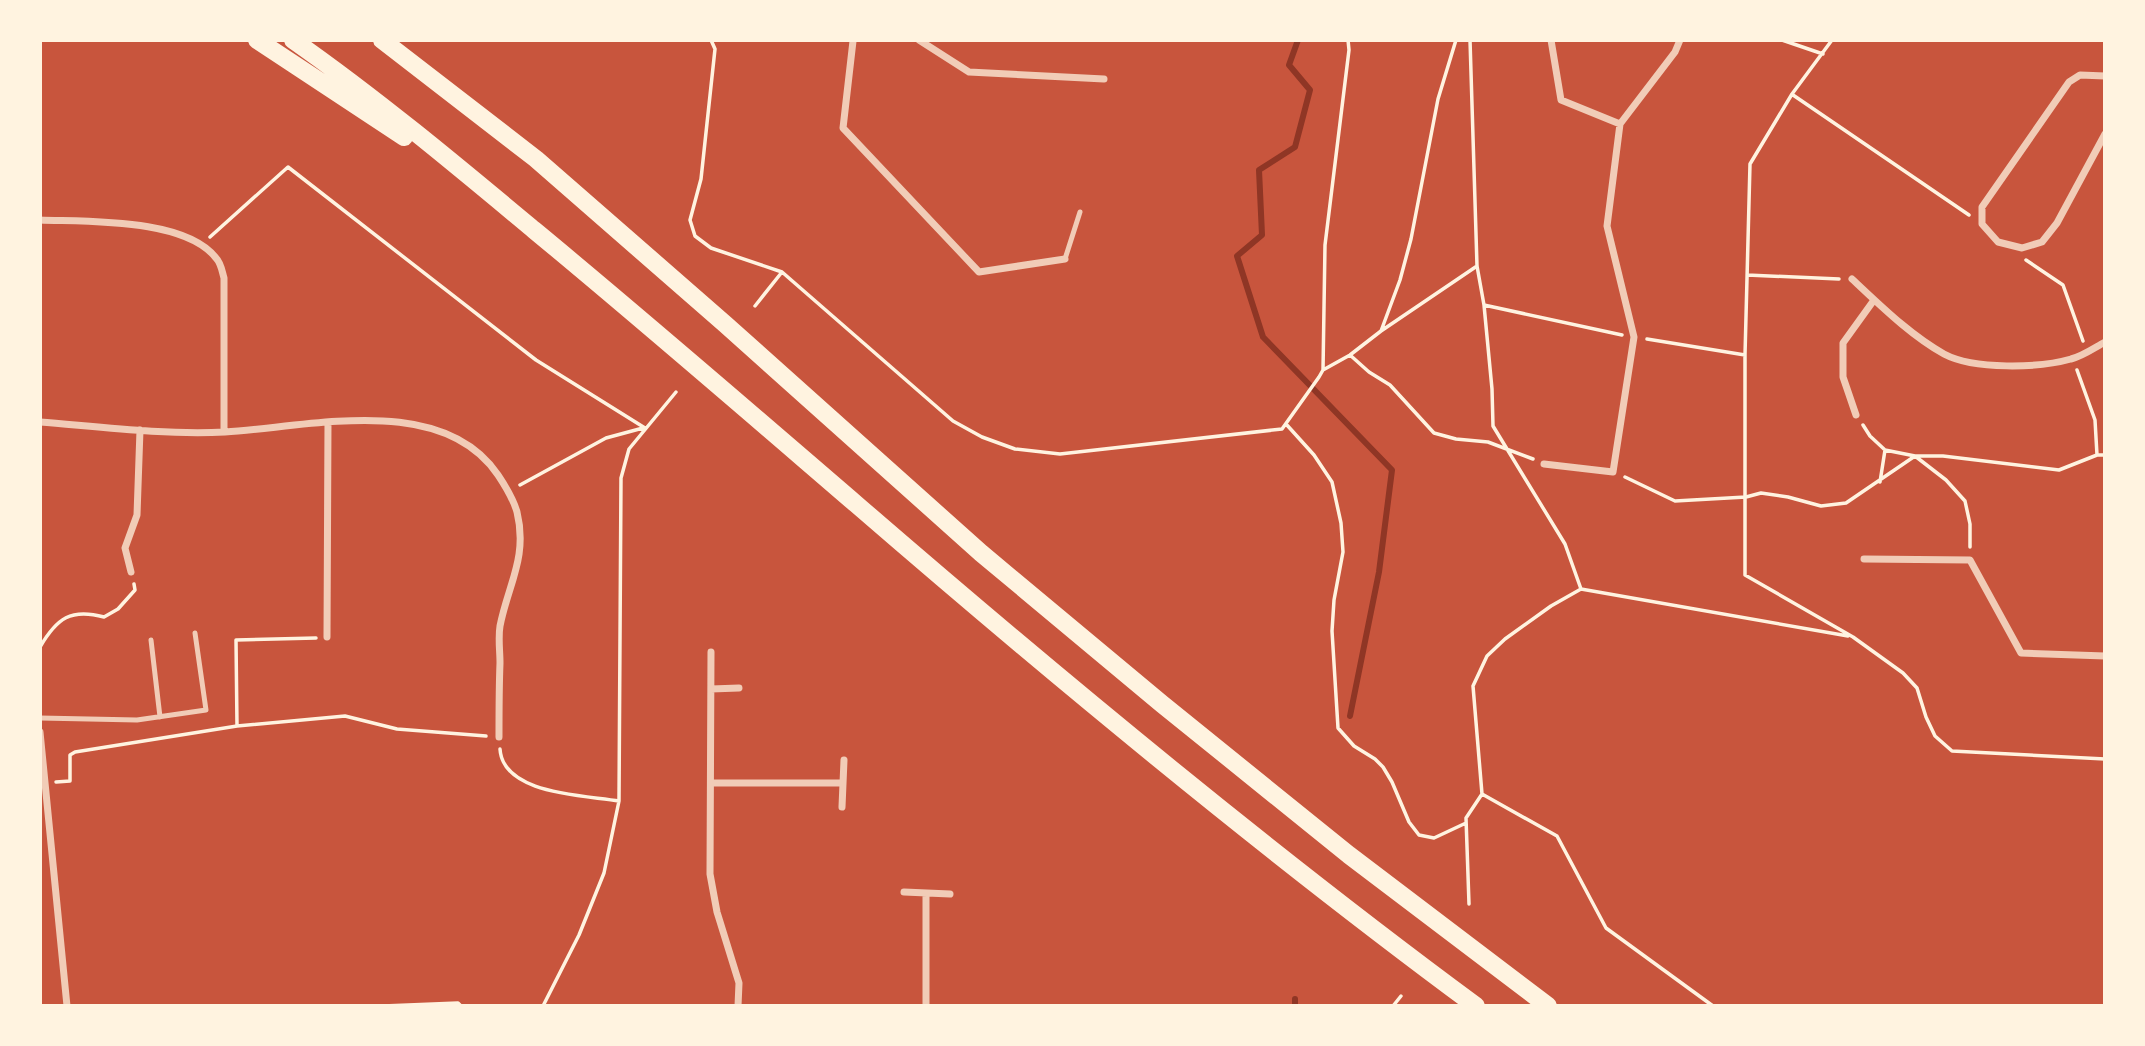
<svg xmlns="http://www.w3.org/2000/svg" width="2145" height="1046" font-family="Lato,sans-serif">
	<rect width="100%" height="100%" fill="#c8553d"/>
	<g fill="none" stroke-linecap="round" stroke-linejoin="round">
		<path stroke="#8f3625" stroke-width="6" d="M1298,40L1289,65L1310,90L1295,147L1259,170L1262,235L1237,256L1263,337L1392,470L1379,572L1350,716
			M1295,999V1006"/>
		<path stroke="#fff3e0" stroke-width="3.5" d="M711,40L715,49L701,179L690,220L695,236L711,248L782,272L953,421L982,437L1015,449L1060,454L1282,429L1319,377L1323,370L1325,245L1349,50L1348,40
			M1470,40L1477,266L1484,305L1622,335
			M1782,40L1823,54
			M1832,40L1792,94L1750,164L1745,355V575L1853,637L1903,673L1917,688L1926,717L1935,736L1952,751L2105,759
			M1965,40H1970
			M1793,95L1969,215
			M210,237L288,167L536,360L645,428
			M2026,260L2063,285L2083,341
			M1747,275L1839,279
			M1484,305L1492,389L1493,426L1565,544L1581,589L1848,636
			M755,306L782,272
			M1381,331L1400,280L1411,239L1438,99L1456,40
			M1647,339L1745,355
			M1350,355L1369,372L1390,385L1434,433L1456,439L1488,442L1533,459
			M1323,370L1350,355L1381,331L1477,266
			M2077,370L2095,420L2097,455
			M1286,424L1314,455L1332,482L1341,523L1343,552L1334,600L1332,631L1338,728L1354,746L1375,759L1383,767L1392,782L1409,822L1419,835L1434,838L1466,823
			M1863,425L1870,436L1885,450L1915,456L1946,480L1965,501L1970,524V547
			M1625,477L1675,501L1746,497L1761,493L1788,497L1821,506L1846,503L1915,456H1943L2059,470L2097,455H2105
			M1880,482L1885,450
			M520,485L606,438L643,428
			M40,647C57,618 71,608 104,617L118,609L135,590L134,584
			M237,726L236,640L316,638
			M500,749C503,795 585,795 619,801
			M56,782L70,781V755L75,752L237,726L345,716L397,729L486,736
			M1482,794L1557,836L1606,928L1713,1006
			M1469,904L1466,818L1482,794L1473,686L1487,656L1505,639L1551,606L1581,589
			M383,1006L458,1003L461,1006
			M543,1006L579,935L604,873L619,801L621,478L629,449L676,392
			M1393,1006L1401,996"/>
		<path stroke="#f1ccb7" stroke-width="5" d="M1065,259L1080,212
			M151,640L160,717
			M40,718L137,720L206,710L195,633"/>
		<path stroke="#f1ccb7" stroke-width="7" d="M919,40L969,72L1104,79
			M1551,40L1561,100L1620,124
			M853,41L843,128L979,272L1065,259
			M2105,76L2080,75L2069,82L1982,207V224L1998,242L2022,248L2042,242L2057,223L2105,134
			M40,220C88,222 185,218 216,258C221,263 222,271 224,278V432
			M1852,279C1880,305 1910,335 1944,354C1974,370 2039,368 2071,359C2083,356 2094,348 2105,342
			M1856,415L1843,377V343L1874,300
			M40,422C101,427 164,435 225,432C309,427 442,392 498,475C506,487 513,498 517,512C528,557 508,585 500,626C498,638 500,651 500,663C499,688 499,712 499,737
			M1544,464L1613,472L1634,337L1607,226L1620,124L1675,52L1680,40
			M1864,559L1970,560L2021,653L2105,656
			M131,572L125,548L137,515L140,430
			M327,637L328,422
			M711,652L710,874L717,912L739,983L738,1006
			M711,689L739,688
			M40,732L67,1006
			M711,783H843
			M842,807L844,760
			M904,892L950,894
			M926,1006V894"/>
		<path stroke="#fff3e0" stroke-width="18" d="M257,40L404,137
			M293,40C377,99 456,165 534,230C643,320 749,412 856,504C1057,678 1262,848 1476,1006
			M382,40L536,159L725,324L981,553L1162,704L1349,855L1548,1006"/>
	</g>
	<rect width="2145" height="1046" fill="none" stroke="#fff3e0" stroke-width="84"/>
</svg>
